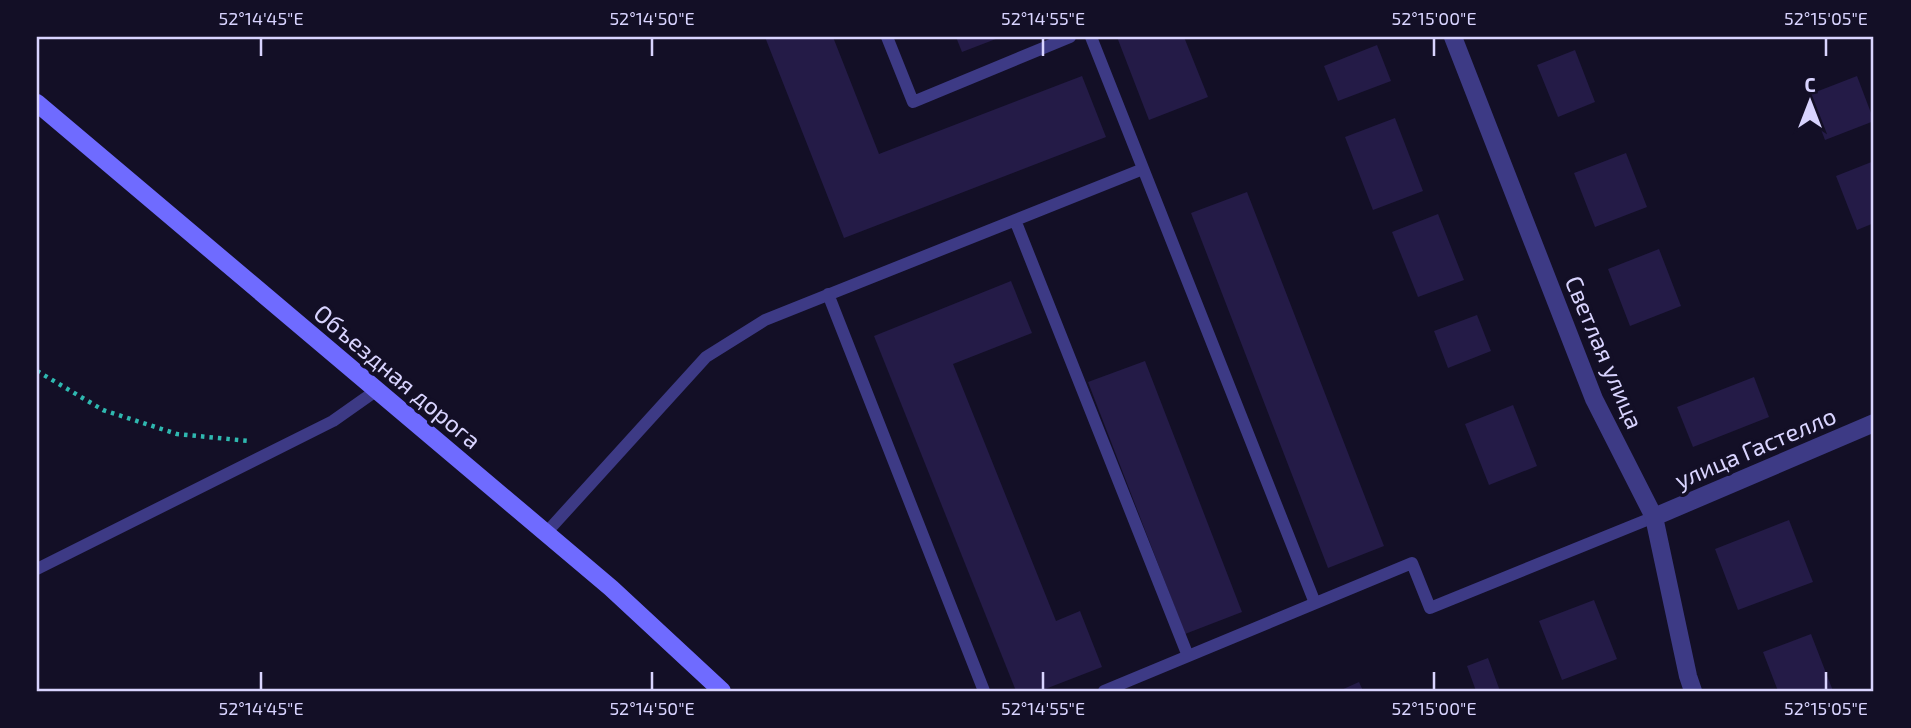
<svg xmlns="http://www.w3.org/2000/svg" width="1911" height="728" font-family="'Exo 2',sans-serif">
	<rect width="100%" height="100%" fill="#130f26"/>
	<path fill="#241b47" d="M765,37H833L879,154L1082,76L1106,137L844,238Z
		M956,37H1001L962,52Z
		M1117,37H1184L1208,97L1149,120Z
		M1377,45L1391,81L1338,101L1324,66Z
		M1575,50L1595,102L1558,117L1537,65Z
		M1857,76L1874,121L1825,140L1808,95Z
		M1395,118L1423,191L1373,210L1345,137Z
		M1626,153L1647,207L1595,227L1574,173Z
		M1874,161V223L1857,230L1836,176Z
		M1247,192L1384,546L1328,568L1191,213Z
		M1438,214L1464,280L1418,297L1392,232Z
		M1659,249L1681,306L1630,326L1608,269Z
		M1011,281L1032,333L953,364L1056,621L1080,611L1102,667L1040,691H1016L874,336Z
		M1477,315L1491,351L1448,368L1434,331Z
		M1145,361L1242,612L1185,634L1088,382Z
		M1754,377L1769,417L1693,447L1677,407Z
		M1513,405L1537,466L1489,485L1465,424Z
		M1789,520L1813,582L1738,610L1715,549Z
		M1594,600L1617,659L1562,680L1539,621Z
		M1811,634L1833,691H1778L1763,652Z
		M1488,658L1500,691H1476L1467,666Z
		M1359,682L1363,691H1339Z"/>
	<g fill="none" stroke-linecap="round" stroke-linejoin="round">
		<path stroke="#2fb8b0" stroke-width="4.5" stroke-dasharray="3.5 5" stroke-linecap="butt" d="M37,371L103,410L177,434L249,441"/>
		<path stroke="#3d3a85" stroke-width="12" d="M887,37L913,102L1070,37
			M1091,37L1315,603
			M1015,220L1188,656
			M828,294L984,691
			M546,533L706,357L765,320L1143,169
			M37,569L333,421L377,390
			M1104,691L1412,563L1430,608L1654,517"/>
		<path stroke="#3d3a85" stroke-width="18" d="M1453,37L1594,399L1654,517L1688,676L1693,691
			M1654,517L1874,423"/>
		<path stroke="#6f6bff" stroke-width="18" d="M37,103L611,588L722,691"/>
	</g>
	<path fill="none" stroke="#d9d4ff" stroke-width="2.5" d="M261,38V56M652,38V56M1043,38V56M1434,38V56M1826,38V56M261,672V690M652,672V690M1043,672V690M1434,672V690M1826,672V690"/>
	<g text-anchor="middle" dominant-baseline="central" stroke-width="7" stroke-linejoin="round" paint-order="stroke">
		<g font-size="24" fill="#d9d4ff" stroke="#130f26">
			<text transform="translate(1605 352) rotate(67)">Светлая улица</text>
			<text transform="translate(398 376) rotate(40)">Объездная дорога</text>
			<text transform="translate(1755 447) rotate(-23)">улица Гастелло</text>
		</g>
	</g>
	<rect width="1911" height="728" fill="none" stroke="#130f26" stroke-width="77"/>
	<g transform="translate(1810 102)" stroke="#130f26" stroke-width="5" paint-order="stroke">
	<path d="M0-5L12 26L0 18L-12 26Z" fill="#d9d4ff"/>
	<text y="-10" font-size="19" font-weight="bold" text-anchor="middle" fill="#d9d4ff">С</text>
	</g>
	<rect x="38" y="38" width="1834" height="652" fill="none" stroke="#d9d4ff" stroke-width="2.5"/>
	<g font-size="18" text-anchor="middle" fill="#d9d4ff">
		<text x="261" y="25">52°14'45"E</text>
		<text x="652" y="25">52°14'50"E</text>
		<text x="1043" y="25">52°14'55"E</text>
		<text x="1434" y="25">52°15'00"E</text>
		<text x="1826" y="25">52°15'05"E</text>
		<text x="261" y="715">52°14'45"E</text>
		<text x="652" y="715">52°14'50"E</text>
		<text x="1043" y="715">52°14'55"E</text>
		<text x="1434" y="715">52°15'00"E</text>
		<text x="1826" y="715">52°15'05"E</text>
	</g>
</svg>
